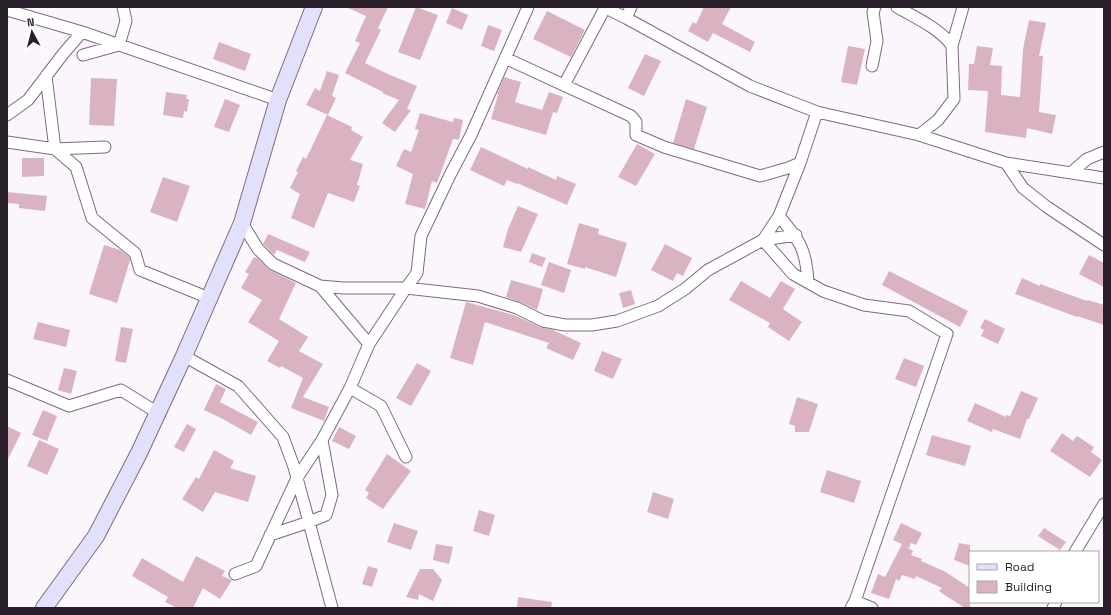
<svg xmlns="http://www.w3.org/2000/svg" width="1111" height="615" font-family="'Space Grotesk',sans-serif">
	<rect width="100%" height="100%" fill="#fbf6fc"/>
	<path fill="#dab3c2" d="M346,7H388L378,28L381,30L365,63L390,75L417,86L407,109L411,110L395,132L382,123L399,100L382,93L383,92L345,73L360,43L355,41L366,16Z
		M416,7L438,15L420,60L398,52Z
		M704,7H731L722,24L755,42L750,52L713,33L708,42L688,31L693,22L696,24Z
		M452,8L468,15L462,30L446,23Z
		M547,11L585,30L571,57L533,39Z
		M1029,20L1046,23L1039,56H1043L1039,112L1056,115L1052,134L1027,128L1026,138L985,132L988,91L968,90L969,64H974L977,46L993,48L990,65L1002,66L1001,95L1020,97L1023,49Z
		M488,25L502,30L494,51L481,46Z
		M219,42L251,54L245,71L213,59Z
		M848,46L865,49L857,85L841,82Z
		M645,54L661,61L644,96L628,88Z
		M327,71L339,75L332,96L336,98L328,115L306,105L315,88L320,91Z
		M504,77L521,82L515,102L542,110L549,92L563,97L557,113L553,112L546,135L491,119L498,95L497,94Z
		M91,78L117,79L114,126L89,125Z
		M166,92L187,95L186,99H189L187,112L184,111L183,118L163,115Z
		M225,99L240,105L229,132L214,127Z
		M686,99L707,107L694,149L673,143Z
		M420,113L453,122L454,118L463,120L459,140L453,139L437,183L432,181L425,209L405,204L413,174L396,166L404,149L411,152L419,130L415,129Z
		M327,115L352,127L351,130L363,137L350,160L363,164L357,185L360,186L354,202L328,193L314,228L291,218L300,194L290,188L298,172L296,171L303,157L306,159Z
		M637,144L655,154L636,186L618,177Z
		M481,147L528,169V167L556,180L557,176L576,184L567,205L517,183V184L507,180L504,186L470,170Z
		M22,158H44V176L22,177Z
		M163,177L190,186L177,222L150,212Z
		M7,192L47,196L45,211L19,208V204L7,203Z
		M518,206L538,214L521,252L503,247L508,229Z
		M579,223L599,229L598,234L627,243L616,277L585,267V269L567,264Z
		M268,234L310,252L305,262L277,250L274,255L263,244Z
		M665,244L692,258L683,276L677,273L673,281L651,270Z
		M104,245L120,250L129,257L130,260L117,303L89,294Z
		M532,253L546,258L542,267L529,262Z
		M1089,255L1104,263V287L1079,274Z
		M254,257L257,258L270,270L296,283L279,319L308,337L299,351L323,364L303,397L329,407L324,421L291,408L303,378L281,366L280,368L267,361L279,341L248,322L262,300L241,288L249,274L245,272Z
		M549,262L571,270L564,293L541,285Z
		M889,271L968,311L960,327L882,285Z
		M1022,278L1040,286V284L1087,301L1088,300L1104,305V325L1077,316V317L1015,294Z
		M511,280L543,289L537,310L520,302L506,297Z
		M741,281L770,298L781,281L795,289L783,309L802,322L789,341L768,327L770,323L729,300Z
		M631,290L635,304L623,308L619,293Z
		M466,302L514,315L540,327L553,330L581,343L573,360L546,348L549,343L485,322L473,365L450,358Z
		M985,319L1005,329L998,344L981,336L984,330L980,328Z
		M38,322L70,330L66,347L33,339Z
		M121,327L133,329L126,363L115,361Z
		M602,351L622,359L613,379L594,371Z
		M904,358L924,366L916,387L895,379Z
		M417,363L431,371L411,406L396,398Z
		M64,368L77,371L71,394L58,390Z
		M216,384L226,389L220,402L258,422L251,435L221,418L204,410Z
		M1021,391L1038,398L1029,419H1027L1020,439L993,429L992,432L967,421L975,403L1006,417V415L1010,416Z
		M797,397L818,404L809,432H795V426L789,424Z
		M43,410L57,416L47,441L32,435Z
		M187,424L196,429L184,452L174,447Z
		M7,426L21,433L7,461Z
		M339,427L356,436L349,449L332,441Z
		M1062,433L1073,441L1077,436L1094,447L1091,452L1102,460L1090,477L1050,451Z
		M932,435L971,446L965,466L926,455Z
		M39,440L59,449L47,475L27,466Z
		M214,450L234,461L230,468L256,476L248,502L215,492L203,512L182,499L196,477L199,479Z
		M387,454L411,471L383,509L366,498L369,493L365,490Z
		M827,470L861,481L854,503L820,492Z
		M653,492L674,499L668,519L647,512Z
		M479,510L495,515L489,536L473,531Z
		M394,523L418,531L411,550L387,542Z
		M901,523L922,533L916,545L911,543L909,548L903,545L913,551L911,555L922,559L921,561L944,571L970,588V608H965L943,594L939,591L942,588L916,576L915,579L902,575L899,581L896,579L889,599L871,593L878,574L885,577L902,544L893,540Z
		M1044,528L1066,542L1060,550L1038,536Z
		M959,543L970,545V566L954,560Z
		M436,544L453,547L449,564L433,560Z
		M196,556L225,571L222,576L232,580L220,599L203,588L193,608H177L165,602L168,597L132,576L142,558L183,582Z
		M368,566L378,569L372,587L362,584Z
		M420,569H433L442,580L433,601L419,594L418,600L406,597Z
		M518,597L552,602L551,608H517Z"/>
	<g fill="none" stroke-linecap="round" stroke-linejoin="round">
		<defs>
			<path id="street" d="M604,7L626,18L750,86L817,112L919,135L1006,163L1104,178
				M897,7C914,17 941,29 952,46
				M7,10L82,32L278,100
				M626,18L631,7
				M83,55L119,45L126,21L123,7
				M505,58L631,116L636,122V135L664,147L760,176L788,168L800,163
				M872,66L877,41L873,12L875,7
				M46,76L55,149L76,167L92,218L135,253L140,270L209,298
				M564,85L605,8
				M7,115L28,100L63,54L82,32
				M919,135L938,120L954,99L952,46L963,7
				M7,142L55,149L105,147
				M1006,163L1023,188L1047,207L1104,245
				M1072,172L1087,159L1104,152
				M779,216C800,241 806,249 808,282
				M242,223L258,249L273,264L320,286L343,288H406L417,273L421,236L450,175L471,135L528,7
				M763,240L793,274L823,291L864,305L909,311L947,334L855,601L851,608
				M763,240L796,235
				M320,286L369,344L350,388L381,406L406,457
				M369,344L406,288L478,296L517,308L543,321L565,325H592L617,321L658,306L685,289L708,270L763,240L779,216L800,163L817,112
				M184,356L238,386L283,437L294,467L309,522L270,535
				M7,380L69,406L121,390L158,413
				M1075,552L1104,504
				M235,574L256,566L297,478L322,440
				M855,601L872,608
				M332,608L309,522L326,515L332,495L322,440L350,388
				M1053,608L1056,602"/>
			<path id="secondary" d="M44,608L96,536L139,453L184,356L242,223L278,100L314,7"/>
		</defs>
		<use href="#street" stroke="#7f6984" stroke-width="13"/>
		<use href="#secondary" stroke="#7f6984" stroke-width="18"/>
		<use href="#street" stroke="#fff" stroke-width="11"/>
		<use href="#secondary" stroke="#e2e0fb" stroke-width="16"/>
	</g>
	<rect width="1111" height="615" fill="none" stroke="#281f2a" stroke-width="16"/>
	<rect x="969" y="551" width="130" height="52" fill="#ffffff" stroke="#a9a5aa"/>
	<rect x="977" y="564" width="20" height="6" fill="#e2e0fb" stroke="#a9a5aa"/>
	<text x="1005" y="571" font-size="12" fill="#281f2a">Road</text>
	<rect x="977" y="581" width="20" height="12" fill="#dab3c2" stroke="#a9a5aa"/>
	<text x="1005" y="591" font-size="12" fill="#281f2a">Building</text>
	<g transform="translate(32 32) rotate(353)" stroke="#ffffff" stroke-width="3" paint-order="stroke">
	<path d="M0-3L7 15L0 10L-7 15Z" fill="#281f2a"/>
	<text y="-6" font-size="11" font-weight="bold" text-anchor="middle" fill="#281f2a">N</text>
	</g>
</svg>
